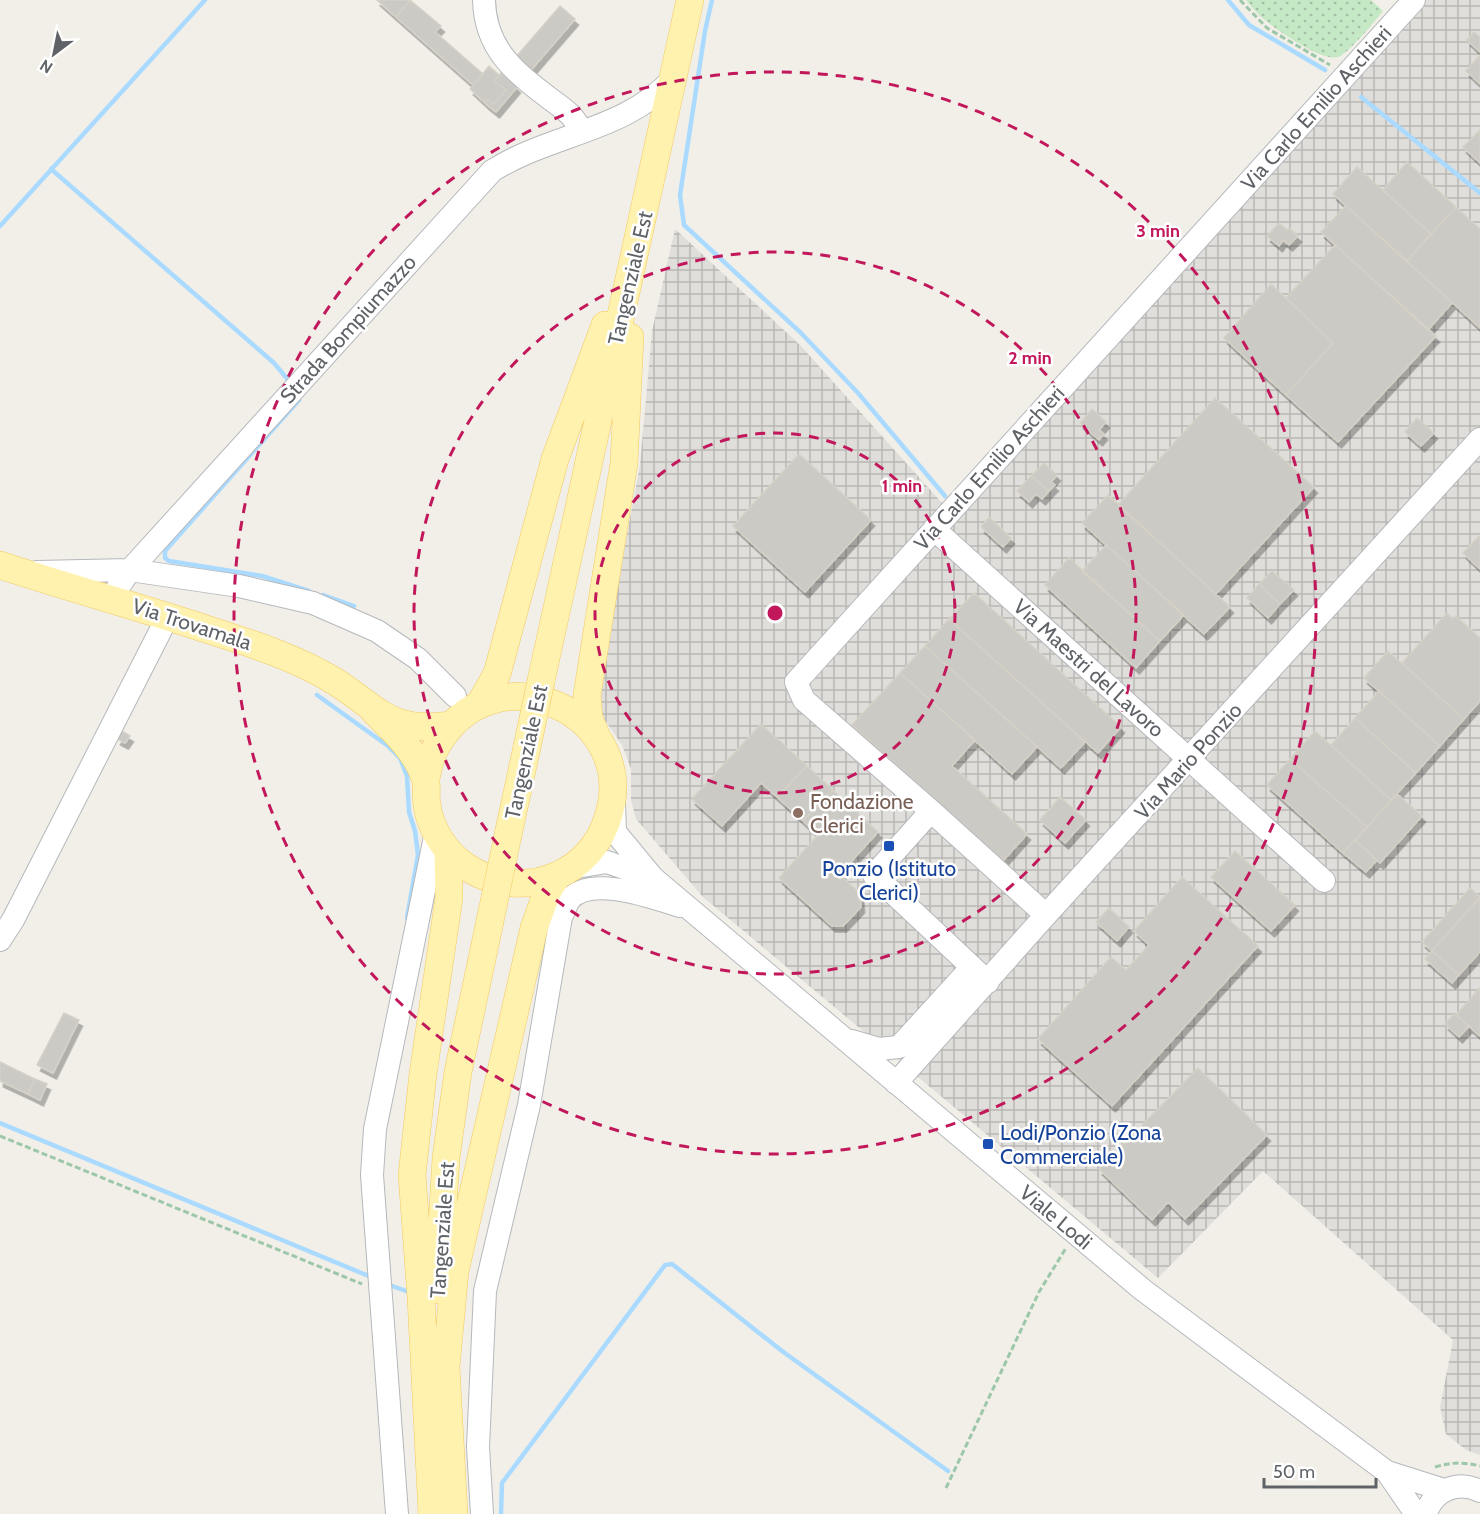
<svg xmlns="http://www.w3.org/2000/svg" width="1480" height="1514" font-family="Cabin,sans-serif">
	<defs>
		<pattern id="industrial-grid" width="8" height="8" patternUnits="userSpaceOnUse" patternTransform="scale(1.5)"><rect width="8" height="8" fill="#e0deda"/><path d="M0 4h8M4 0v8" fill="none" stroke="#b9b8b5"/></pattern>
		<pattern id="grass-dots" width="8" height="8" patternUnits="userSpaceOnUse" patternTransform="scale(1.5)"><rect width="8" height="8" fill="#c5e8c5"/><path d="M2 2h.1M6 6h.1" fill="none" stroke="#a3c0a4" stroke-width="1.8" stroke-linecap="round"/></pattern>
		<filter id="shadow"><feDropShadow dx="3.5" dy="6" stdDeviation="0" flood-color="#0004"/></filter>
	</defs>
	<rect width="100%" height="100%" fill="#f1efe8"/>
	<path fill="url(#industrial-grid)" d="M1400,0H1480V1455L1466,1450L1446,1434L1440,1407L1453,1340L1263,1171L1158,1278L703,897L636,819L631,800V769L622,745L602,716L597,696L640,465L652,331L675,229L800,345L943,504Z"/>
	<path fill="url(#grass-dots)" d="M1246,0H1371L1383,11C1375,21 1349,53 1338,57C1322,62 1278,31 1265,20C1258,15 1252,7 1246,0Z"/>
	<g fill="none" stroke-linecap="round" stroke-linejoin="round">
		<path stroke="#aadaff" stroke-width="4.5" d="M712,0L705,31L680,195L684,225L801,333L858,393L945,496
			M1228,0L1249,25L1325,70
			M1361,97L1480,193
			M51,169L274,363L289,381
			M0,226L205,0
			M299,400L165,551V558L169,561L262,576L309,591
			M323,595L354,606L353,608
			M317,695L388,746L400,758L407,776L409,812L415,831L418,855L407,918
			M0,1123L371,1277
			M392,1286L412,1293
			M501,1514L502,1483L665,1265L672,1264L782,1351L948,1471"/>
	</g>
	<path fill="#cccac5" stroke="#d6d1c6" stroke-width="1.5" filter="url(#shadow)" d="M377,0H410L396,17Z
		M410,0L441,26L435,32L483,74L473,85L396,17Z
		M560,6L575,19L531,70L516,57Z
		M1474,32L1480,37V52L1467,40Z
		M1480,55V84L1466,71Z
		M489,66L499,75L494,81L506,90L494,104L488,99L485,103L470,89Z
		M501,73L517,87L496,112L485,103L488,99L494,104L506,90L494,81Z
		M1480,130V163L1463,147Z
		M1407,162L1456,207L1431,234L1383,190Z
		M1357,167L1431,234L1407,261L1333,194Z
		M1346,206L1452,303L1428,330L1321,232Z
		M1456,207L1480,229V328L1407,261Z
		M1279,223L1287,230L1289,228L1298,236L1289,245L1283,240L1279,246L1267,236Z
		M1335,245L1436,336L1338,442L1286,395L1333,343L1286,298Z
		M1271,284L1333,343L1286,395L1224,338Z
		M1215,398L1314,487L1216,594L1118,505Z
		M1092,409L1106,422L1099,430L1104,434L1099,440L1080,423Z
		M1417,418L1434,433L1421,446L1405,432Z
		M799,454L871,520L805,592L733,526Z
		M1044,463L1057,475L1051,482L1055,485L1049,491L1031,476Z
		M1031,476L1049,491L1042,499L1036,494L1029,502L1017,491Z
		M1108,495L1230,607L1204,634L1082,523Z
		M989,517L1011,538L1003,547L981,527Z
		M1480,535V569L1463,553Z
		M1106,545L1184,615L1160,641L1082,571Z
		M1069,558L1160,641L1136,668L1045,585Z
		M1272,571L1294,590L1280,604L1259,584Z
		M1259,584L1280,604L1268,618L1247,598Z
		M974,593L1121,727L1098,753L949,619Z
		M1447,613L1453,619L1456,616L1480,638V701L1464,719L1402,663Z
		M949,619L1085,742L1061,768L925,646Z
		M925,646L1037,747L1012,774L900,673Z
		M1388,651L1464,719L1440,746L1364,678Z
		M900,673L975,740L952,766L1027,834L1003,861L852,725Z
		M1379,691L1440,746L1416,773L1355,718Z
		M1355,718L1416,773L1391,800L1331,745Z
		M761,724L807,766L777,797L761,783L722,826L692,799Z
		M122,731L130,736L125,743L117,739Z
		M1315,731L1391,800L1367,827L1290,759Z
		M1290,759L1367,827L1343,853L1267,785Z
		M807,766L833,790L803,821L777,797Z
		M833,790L878,832L839,875L860,893L861,907L843,926H832L779,878L818,835L803,821Z
		M1397,794L1422,816L1380,863L1355,840Z
		M1060,797L1086,820L1065,843L1040,820Z
		M1355,840L1377,860L1366,872L1343,853Z
		M1235,851L1295,905L1271,931L1211,877Z
		M1182,877L1258,946L1112,1106L1038,1039L1111,957L1126,970L1149,945L1134,931Z
		M1470,888L1480,897L1432,951L1422,942Z
		M1480,897V952L1459,975L1432,951Z
		M1109,908L1129,927L1117,941L1096,922Z
		M1432,951L1459,975L1452,983L1425,959Z
		M1480,988V1036L1456,1015Z
		M64,1013L79,1020L53,1073L37,1065Z
		M1454,1014L1469,1026L1459,1037L1445,1024Z
		M0,1062L35,1079L28,1094L0,1081Z
		M1198,1068L1267,1135L1185,1219L1168,1202L1152,1220L1099,1169Z
		M35,1079L47,1084L40,1100L28,1094Z"/>
	<g fill="none" stroke-linecap="round" stroke-linejoin="round">
		<defs>
			<path id="minor" d="M484,0C485,50 516,73 553,101C565,110 576,117 581,132
				M934,529L1324,881
				M37,572L130,570L239,586L313,603L377,631L418,659L455,696
				M111,598L130,570L492,171C549,134 627,131 673,78
				M614,804L615,832L653,878L1143,1290L1387,1472L1416,1514
				M931,811L874,875L988,982
				M570,868L607,862L652,878
				M1046,915L931,811L804,700L796,682L1414,0
				M0,940L13,920L168,616
				M852,1041L879,1049L899,1047L972,967
				M896,1083L1046,915L1480,439
				M1387,1472L1444,1490
				M397,1514L372,1175L375,1129L436,832
				M482,1514L478,1447L485,1291L529,1105L561,917C564,912 566,905 569,900C590,874 654,898 680,906
				M1426,1514C1433,1490 1458,1480 1480,1491"/>
			<path id="major" d="M0,565C69,588 140,607 209,630C253,644 297,658 336,682C382,712 390,733 451,725
				M541,681L690,0
				M479,705L497,674L555,459L605,325
				M373,710C393,730 416,751 425,778C428,786 425,796 427,805C430,828 445,852 464,865C491,885 528,889 558,875C581,865 598,845 606,823C647,715 492,642 435,749C430,757 428,769 426,779
				M596,735L589,718L587,695L624,463L630,337
				M508,835L527,747
				M438,1290L446,1158L458,1072L490,921
				M432,1514L421,1297L412,1175L423,1074L449,898L448,851
				M454,1514L446,1367L455,1271L534,928L547,892L558,875"/>
		</defs>
		<use href="#minor" stroke="#b5b8bc" stroke-width="24"/>
		<use href="#major" stroke="#f2c960" stroke-width="28"/>
		<path stroke="#9cc7a9" stroke-width="3" stroke-dasharray="6 3" stroke-linecap="butt" d="M1240,0L1267,28L1330,65
			M0,1136L362,1284
			M1435,1467C1451,1462 1464,1462 1480,1466
			M946,1488L1039,1292L1066,1248"/>
		<use href="#minor" stroke="#fff" stroke-width="22"/>
		<use href="#major" stroke="#fff2af" stroke-width="27"/>
		<defs>
			<path id="major-bridge" d="M527,747L541,681
				M490,921L508,835"/>
		</defs>
		<use href="#major-bridge" stroke="#f2c960" stroke-width="28" stroke-linecap="butt"/>
		<use href="#major-bridge" stroke="#fff2af" stroke-width="27"/>
	</g>
	<g fill="none" stroke="#c2185b" stroke-width="3" stroke-dasharray="10 8">
		<circle cx="775" cy="613" r="180"/>
		<circle cx="775" cy="613" r="361"/>
		<circle cx="775" cy="613" r="541"/>
	</g>
	<circle fill="#8d6e63" stroke="#fff" stroke-width="2" cx="798" cy="813" r="6"/>
	<g fill="#1a4fb4" stroke="#fff" stroke-width="2">
		<rect x="883" y="840" width="12" height="12" rx="3"/>
		<rect x="982" y="1138" width="12" height="12" rx="3"/>
	</g>
	<g text-anchor="middle" dominant-baseline="central" stroke-width="5" stroke-linejoin="round" paint-order="stroke">
		<g font-size="21" fill="#5f6368" stroke="#fff">
			<text transform="translate(1316 108) rotate(-48)">Via Carlo Emilio Aschieri</text>
			<text transform="translate(630 278) rotate(-77)">Tangenziale Est</text>
			<text transform="translate(348 329) rotate(-48)">Strada Bompiumazzo</text>
			<text transform="translate(989 468) rotate(-48)">Via Carlo Emilio Aschieri</text>
			<text transform="translate(192 624) rotate(18)">Via Trovamala</text>
			<text transform="translate(1089 668) rotate(42)">Via Maestri del Lavoro</text>
			<text transform="translate(526 752) rotate(-78)">Tangenziale Est</text>
			<text transform="translate(1188 761) rotate(-48)">Via Mario Ponzio</text>
			<text transform="translate(1056 1217) rotate(40)">Viale Lodi</text>
			<text transform="translate(442 1230) rotate(-86)">Tangenziale Est</text>
		</g>
		<g font-size="21" fill="#785e54" stroke="#fff" text-anchor="start">
			<text x="810" y="801">Fondazione<tspan x="810" dy="24">Clerici</tspan></text>
		</g>
		<g font-size="21" fill="#164399" stroke="#fff">
			<text x="889" y="868">Ponzio (Istituto<tspan x="889" dy="24">Clerici)</tspan></text>
			<text x="1000" y="1132" text-anchor="start">Lodi/Ponzio (Zona<tspan x="1000" dy="24">Commerciale)</tspan></text>
		</g>
	</g>
	<circle cx="775" cy="613" r="9" fill="#c2185b" stroke="#fff" stroke-width="3"/>
	<g font-size="18" text-anchor="middle" font-weight="bold" fill="#c2185b" stroke="#fff" stroke-width="5" stroke-linejoin="round" paint-order="stroke">
		<text x="1158" y="237">3 min</text>
		<text x="1030" y="364">2 min</text>
		<text x="902" y="492">1 min</text>
	</g>
	<g transform="translate(54 54) rotate(212)" stroke="#ffffff" stroke-width="4.5" paint-order="stroke">
	<path d="M0-4.5L10 22L0 15L-10 22Z" fill="#5f6368"/>
	<text y="-9" font-size="16" font-weight="bold" text-anchor="middle" fill="#5f6368">N</text>
	</g>
	<path d="M1264 1478v9h112v-9" fill="none" stroke="#5f6368" stroke-width="3"/>
	<text x="1273" y="1478" font-size="18" fill="#5f6368" stroke="#ffffff" stroke-width="4.5" paint-order="stroke">50 m</text>
</svg>
